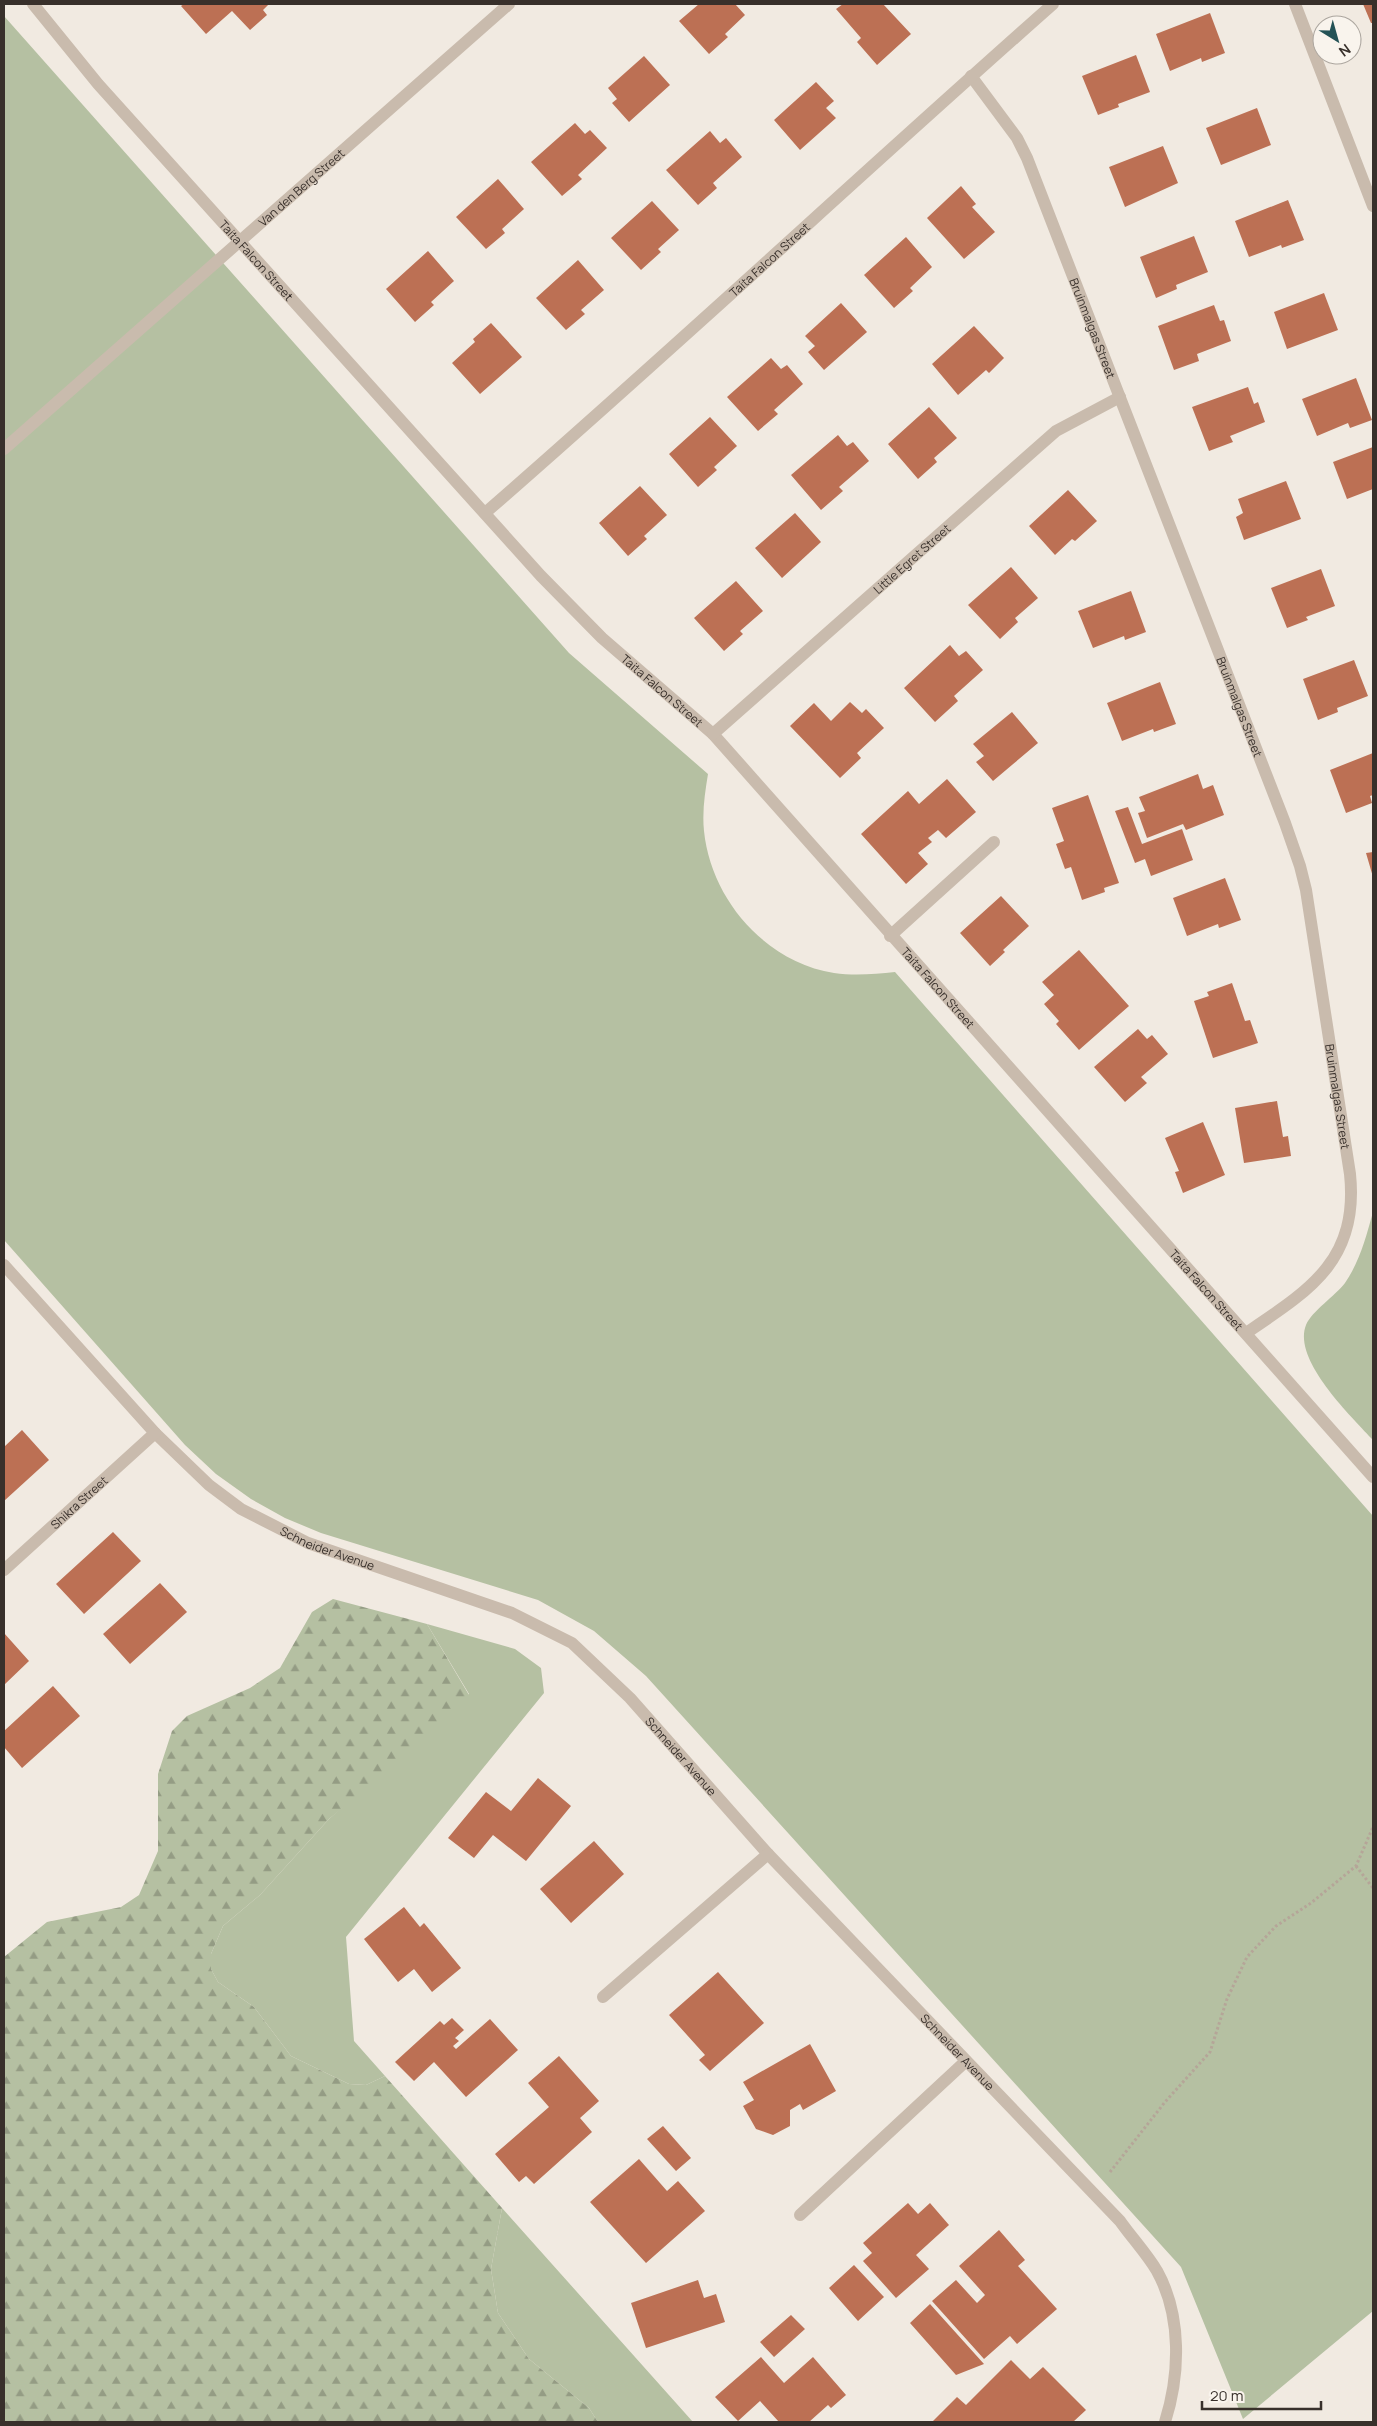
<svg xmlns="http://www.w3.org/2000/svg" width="1377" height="2426" font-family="Manrope,sans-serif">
	<defs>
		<pattern id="forest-firs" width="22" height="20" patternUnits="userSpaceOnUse" patternTransform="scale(1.25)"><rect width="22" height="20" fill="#b5c0a2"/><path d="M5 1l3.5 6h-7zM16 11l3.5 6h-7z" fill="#949c84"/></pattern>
	</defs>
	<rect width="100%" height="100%" fill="#f1eae1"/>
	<path fill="#b5c0a2" d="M4,16L569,653L708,774C705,792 702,812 704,831C711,899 765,962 834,973C855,976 875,974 895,972L1373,1516V2311L1243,2419L1181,2267L646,1676L594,1631L538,1600L321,1533L285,1518L251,1499L216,1474L185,1445L4,1240Z
		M1373,1212V1440C1352,1417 1292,1360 1306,1325C1312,1311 1335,1296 1345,1283C1360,1261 1366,1237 1373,1212Z
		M427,1624L515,1649L541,1668L544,1693L346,1937L354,2041L385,2076L366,2085L349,2084L291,2056L254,2007L218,1982L211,1969V1954L223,1926L260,1895L329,1819L469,1694Z
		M502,2208L693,2422H598L589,2408L529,2359L498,2313L491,2269Z"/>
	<path fill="url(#forest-firs)" d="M333,1599L427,1624L469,1695L463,1709L329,1819L260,1895L223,1926L211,1954V1969L218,1982L254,2007L291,2056L349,2084L366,2085L385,2076L502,2208L491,2269L498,2313L529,2359L589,2408L598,2422H4V1957L47,1922L121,1907L139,1895L158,1851V1774L172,1731L187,1716L250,1688L280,1668L312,1612Z"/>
	<path fill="#bc7054" d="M184,4H269L263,10L267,15L250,30L232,11L206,34L181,6Z
		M699,4H735L745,15L725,34L728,37L709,54L679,21Z
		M843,4H883L911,34L877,65L857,42L861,38L836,9Z
		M1363,4H1373V23H1371Z
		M1210,13L1225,53L1202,62L1201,58L1170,71L1156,34Z
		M1136,55L1150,92L1118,104L1119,107L1098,115L1082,76Z
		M644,56L670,85L629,122L612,103L617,99L608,88Z
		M816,82L834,101L826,108L836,118L800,150L774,120Z
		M1257,108L1271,145L1221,165L1206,128Z
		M575,123L585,134L590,130L607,148L578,175L582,179L562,196L531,162Z
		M710,131L720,143L726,138L742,157L713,183L717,188L698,205L666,170Z
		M1163,146L1178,183L1125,207L1109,167Z
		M498,179L524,209L502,229L505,233L486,249L456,217Z
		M961,186L976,204L972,207L995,232L964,259L927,218Z
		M1288,200L1304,240L1282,248L1281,245L1249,257L1235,221Z
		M652,201L679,230L658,249L661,252L641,270L611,238Z
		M1194,236L1208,272L1176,285L1177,289L1156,298L1140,257Z
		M906,237L932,267L910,288L913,291L894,308L864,275Z
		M428,251L454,281L431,302L434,305L415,322L386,289Z
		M578,260L604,290L581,310L585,314L566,330L536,298Z
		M1324,293L1338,330L1287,349L1274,312Z
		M841,303L867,332L824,370L808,352L815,346L805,336Z
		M1214,305L1220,321L1224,320L1231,341L1197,354L1199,361L1174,370L1158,326Z
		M491,323L522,357L480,394L452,363L475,342L473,339Z
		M974,326L1004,358L989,373L986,370L958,395L932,364Z
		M771,358L781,369L787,365L803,384L774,410L778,414L758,431L727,397Z
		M1356,378L1372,420L1350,428L1348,423L1317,436L1302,399Z
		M1248,387L1254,404L1258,402L1265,422L1230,436L1233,442L1209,451L1192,407Z
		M929,407L957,438L934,458L937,462L918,479L888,444Z
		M710,417L737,446L714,467L717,470L698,487L669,454Z
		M838,435L847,446L853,442L869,461L839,487L843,491L821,510L791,475Z
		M1373,447V489L1347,499L1333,462Z
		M1286,481L1301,519L1244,540L1236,517L1243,513L1238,499Z
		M640,486L667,515L644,536L647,539L628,556L599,523Z
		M1068,490L1097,521L1075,541L1072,539L1055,555L1029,526Z
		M795,513L821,542L782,578L755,548Z
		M1011,567L1038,598L1015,618L1018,622L1000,639L968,605Z
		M1321,569L1335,606L1306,617L1308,620L1287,628L1271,588Z
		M736,581L763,611L740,631L743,634L724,651L694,618Z
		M1131,591L1146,632L1125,640L1124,636L1093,648L1078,611Z
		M950,645L959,656L966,651L983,670L954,696L958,701L935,722L904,688Z
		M1354,660L1368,696L1337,708L1338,712L1318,720L1303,679Z
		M1160,682L1176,724L1154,732L1153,729L1122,741L1107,703Z
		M850,702L862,713L866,709L884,728L857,753L861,758L840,778L790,726L814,703L831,721Z
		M1012,712L1038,743L993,781L976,762L984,756L973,744Z
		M1373,753V795L1370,796L1372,803L1346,813L1330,770Z
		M1198,774L1203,789L1213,785L1224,815L1186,830L1183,824L1147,838L1138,813L1145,811L1139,797Z
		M947,779L976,812L946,838L938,830L928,838L932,842L918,853L928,864L906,884L861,834L908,791L919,804Z
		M1088,795L1119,883L1104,888L1105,892L1082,900L1071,867L1065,869L1056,844L1064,841L1052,808Z
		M1128,807L1142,844L1182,829L1193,860L1151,876L1145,859L1135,863L1115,811Z
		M1373,852V877L1366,853Z
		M1225,878L1241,920L1219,928L1218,924L1187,936L1173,898Z
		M1001,896L1029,926L1003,950L1005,952L990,966L960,933Z
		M1079,950L1129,1006L1079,1050L1056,1024L1059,1021L1044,1004L1054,995L1042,982Z
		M1232,983L1245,1021L1250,1020L1258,1043L1213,1058L1194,1001L1209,996L1207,992Z
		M1138,1029L1147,1039L1152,1035L1168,1054L1141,1077L1147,1083L1125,1102L1094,1067Z
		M1277,1101L1283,1137L1288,1136L1291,1156L1244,1163L1235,1108Z
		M1203,1122L1225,1175L1183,1193L1175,1172L1179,1171L1165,1138Z
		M22,1430L49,1460L4,1501V1447Z
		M113,1532L141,1561L84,1614L56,1584Z
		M160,1583L187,1612L130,1664L103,1634Z
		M4,1633L29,1661L4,1685Z
		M53,1686L80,1716L22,1768L4,1747V1731Z
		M538,1778L571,1806L526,1861L493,1835L474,1858L448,1838L486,1792L511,1811Z
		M594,1841L624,1874L571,1923L540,1889Z
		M404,1907L420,1927L424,1923L461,1968L432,1992L414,1969L398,1982L364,1939Z
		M718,1972L764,2023L710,2071L699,2060L705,2055L669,2015Z
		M452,2018L464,2030L455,2038L459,2041L453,2046L456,2049L490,2019L518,2050L466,2097L434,2062L414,2081L395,2062L440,2021L444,2025Z
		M810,2044L836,2091L803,2110L800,2104L790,2110V2126L773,2135L756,2129L743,2106L754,2100L743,2082Z
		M559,2056L599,2101L580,2118L592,2132L534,2184L526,2176L519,2182L495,2154L549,2107L528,2083Z
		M663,2126L691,2158L676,2171L647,2139Z
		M639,2159L667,2191L678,2181L705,2211L646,2263L590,2202Z
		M908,2203L918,2214L930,2203L949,2225L916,2255L929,2269L896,2298L863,2261L872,2253L863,2243Z
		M999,2230L1025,2260L1018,2266L1057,2309L1017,2344L1010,2336L984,2359L932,2301L956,2280L977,2303L985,2295L959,2266Z
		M854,2265L884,2297L858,2321L829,2288Z
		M698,2280L704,2298L716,2294L725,2322L646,2348L631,2303Z
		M930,2304L984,2364L956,2375L910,2323Z
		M791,2315L805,2329L774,2357L760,2342Z
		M761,2357L784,2383L813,2357L846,2395L831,2408L828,2405L809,2422H779L760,2401L738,2421L715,2397Z
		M1011,2360L1030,2379L1043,2367L1086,2410L1073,2422H932L957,2397L966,2405Z"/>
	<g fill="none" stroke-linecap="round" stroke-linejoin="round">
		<path stroke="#b5a598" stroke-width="3" stroke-dasharray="2.5 2.5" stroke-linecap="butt" d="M1356,1866L1373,1888
			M1110,2172L1165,2102L1210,2052L1227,1999L1247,1957L1276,1926L1311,1903L1356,1866L1373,1827"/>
		<g stroke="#c9bbad" stroke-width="12">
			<path id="s1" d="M33,4L98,84L541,576L602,638L713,734L1373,1477"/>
			<path d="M1295,4L1373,206"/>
			<path id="s2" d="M971,76L1017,138L1027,158L1285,823L1300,866L1306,890L1350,1174C1359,1260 1310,1290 1246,1333"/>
			<path id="s3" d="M4,449L509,4"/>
			<path id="s4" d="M485,513C677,346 863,172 1053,4"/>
			<path id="s5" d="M713,734L1056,431L1120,397"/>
			<path d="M890,936L994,842"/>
			<path id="s6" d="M4,1265L155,1433L209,1485L241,1509L308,1543L512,1613L572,1643L630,1698L768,1854L1120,2221C1132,2238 1147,2254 1157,2271C1182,2316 1180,2375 1165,2422"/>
			<path id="s7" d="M4,1570L155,1433"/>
			<path d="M603,1997L768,1854"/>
			<path d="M800,2215L966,2061"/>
		</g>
	</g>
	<g text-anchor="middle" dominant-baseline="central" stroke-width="4" stroke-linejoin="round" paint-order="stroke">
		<g font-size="12" fill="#38302b" stroke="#f9f4ed">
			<text stroke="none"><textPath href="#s3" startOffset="396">Van den Berg Street</textPath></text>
			<text stroke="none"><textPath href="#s4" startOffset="381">Taita Falcon Street</textPath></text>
			<text stroke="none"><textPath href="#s1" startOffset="340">Taita Falcon Street</textPath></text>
			<text stroke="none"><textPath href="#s2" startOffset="282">Bruinmalgas Street</textPath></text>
			<text stroke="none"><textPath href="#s5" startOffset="265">Little Egret Street</textPath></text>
			<text stroke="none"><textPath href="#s1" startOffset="932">Taita Falcon Street</textPath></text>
			<text stroke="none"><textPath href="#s2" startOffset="688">Bruinmalgas Street</textPath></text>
			<text stroke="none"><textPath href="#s1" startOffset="1338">Taita Falcon Street</textPath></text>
			<text stroke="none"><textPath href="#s2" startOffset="1092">Bruinmalgas Street</textPath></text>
			<text stroke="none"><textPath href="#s1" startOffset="1742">Taita Falcon Street</textPath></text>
			<text stroke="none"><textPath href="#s7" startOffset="101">Shikra Street</textPath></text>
			<text stroke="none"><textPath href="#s6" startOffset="436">Schneider Avenue</textPath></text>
			<text stroke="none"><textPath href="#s6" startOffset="856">Schneider Avenue</textPath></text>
			<text stroke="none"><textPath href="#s6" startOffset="1261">Schneider Avenue</textPath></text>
		</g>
	</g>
	<rect width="1377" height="2426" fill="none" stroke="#38302b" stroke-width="10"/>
	<g transform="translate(1337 40) rotate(143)"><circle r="24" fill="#f9f4ed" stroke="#aca69f"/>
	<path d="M0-4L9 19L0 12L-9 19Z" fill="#245256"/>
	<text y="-8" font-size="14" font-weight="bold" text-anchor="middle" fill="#38302b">N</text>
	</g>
	<path d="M1202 2401v8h119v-8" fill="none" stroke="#38302b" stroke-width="2.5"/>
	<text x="1210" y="2401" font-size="15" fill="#38302b" stroke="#f9f4ed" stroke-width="4" paint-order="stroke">20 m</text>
</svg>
